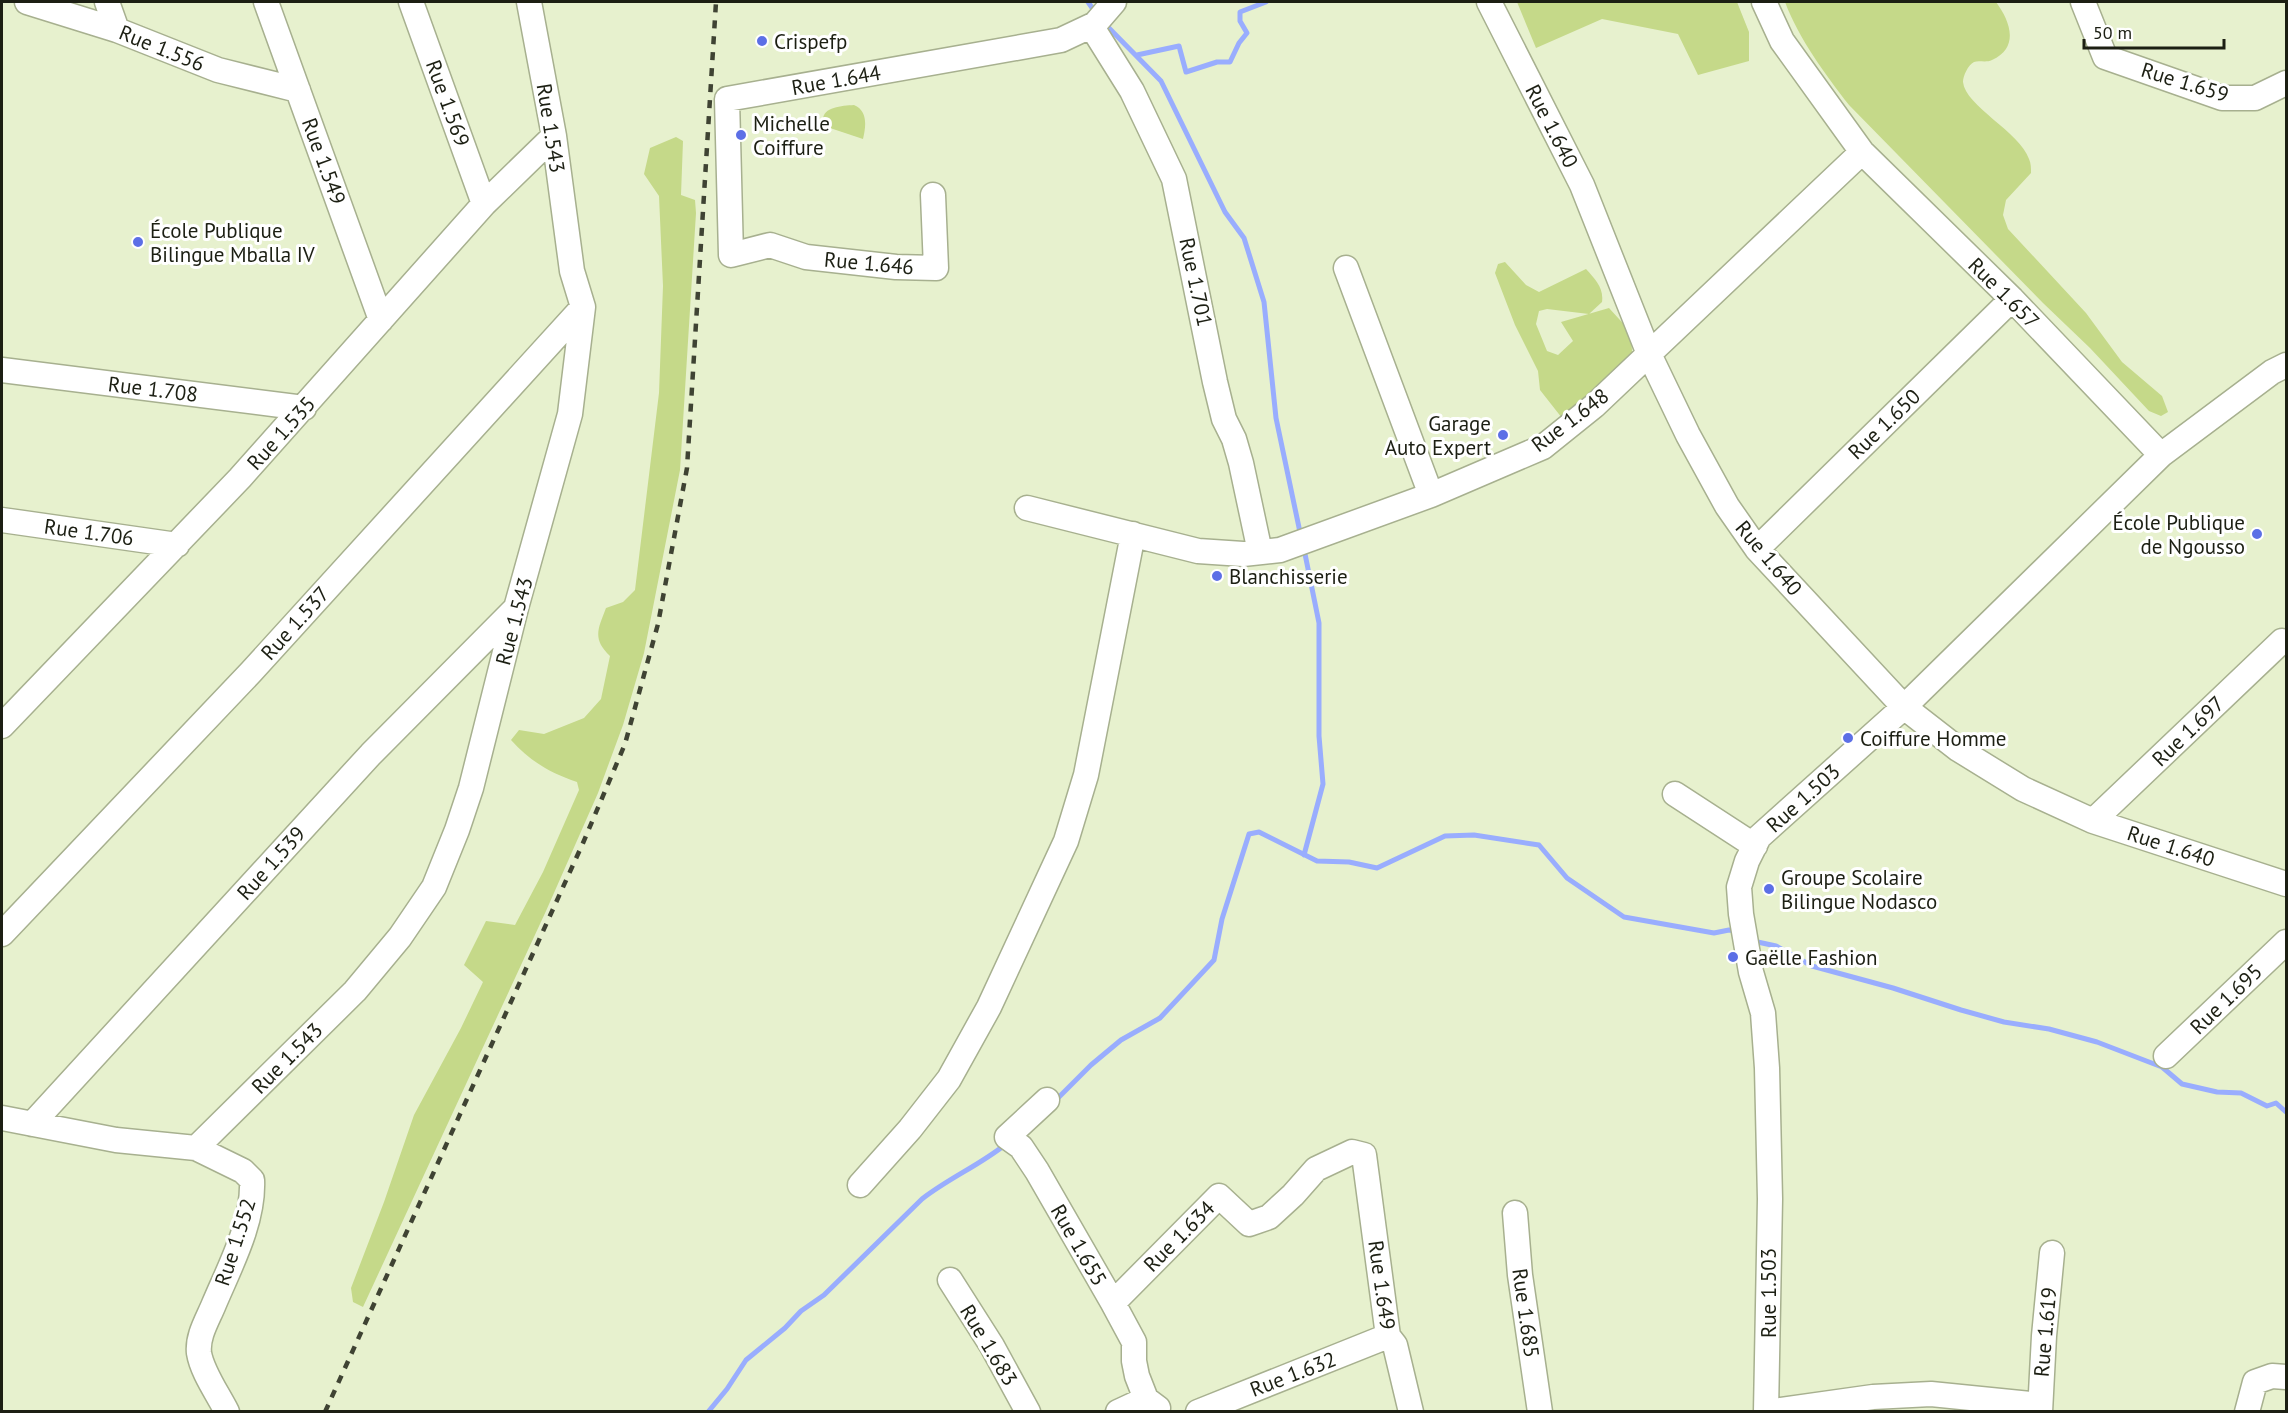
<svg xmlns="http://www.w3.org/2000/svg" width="2288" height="1413" font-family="'PT Sans',sans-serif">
	<rect width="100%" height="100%" fill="#e7f1ce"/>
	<path fill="#c5d989" d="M1517,2H1737L1749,32V61L1698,75L1678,34L1602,19L1536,48Z
		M1785,2H1996C2010,21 2020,47 1992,60C1986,63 1979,60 1974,62C1968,65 1963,76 1963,82C1965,106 2020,132 2029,159C2031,163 2031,168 2031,173L2006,200L2003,215L2008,229L2086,313L2122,362L2162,396L2168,412L2161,416L2149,411L2090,348L2043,303L1849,105C1825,74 1799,39 1785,2Z
		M854,105C868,111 866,126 863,139L824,126C818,107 840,106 854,105Z
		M676,137L683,141L681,195L695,200L696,213L680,470L644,653L623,725L598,793L546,911L363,1307L353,1302L351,1288L384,1202L414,1115L461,1028L483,982L464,965L486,921L515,925L543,872L579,790L577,782C550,773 530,761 511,740L519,730L544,734L584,718L601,699L610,656C592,639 598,629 606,608L623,602L635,590L659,393L663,286L659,196L644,174L650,148Z
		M1505,262L1526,285L1539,292L1586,269C1595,279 1604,288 1602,302L1589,314L1547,309L1539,311L1536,324L1547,351L1558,355L1573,341L1561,322L1609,308L1630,331L1633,359L1562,418L1540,390L1538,371L1515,325L1495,273L1498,264Z"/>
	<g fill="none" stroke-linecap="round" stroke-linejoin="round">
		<path stroke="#99adfe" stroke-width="5" d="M1088,2L1095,12
			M1105,24L1161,81L1225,212L1244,238L1264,302L1276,418L1301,537
			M1137,55L1179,46L1186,72L1217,62H1230L1239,43L1247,33L1240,21V12L1266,2
			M1304,549L1319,623V736L1323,784L1304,855
			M1753,941L1776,946L1812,966L1893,988L1961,1010L2004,1022L2049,1029L2097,1042L2162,1067L2182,1084L2217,1092L2241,1093L2267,1106L2276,1103L2286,1112
			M1054,1102L1091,1065L1121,1040L1160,1018L1214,960L1222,919L1249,834L1259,832L1317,861L1349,862L1377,868L1445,836L1474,835L1539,845L1567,878L1624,917L1714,933L1729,930L1736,931
			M708,1412L727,1389L746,1360L785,1328L801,1311L824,1295L922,1199C949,1178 980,1165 1006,1144"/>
		<defs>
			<path id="minor" d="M27,2L117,30L218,70L298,90
				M107,2L117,30
				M266,2L381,320
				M411,2L484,204
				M1489,2L1582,185L1649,354L1688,435L1727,506L1757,549L1904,707L1958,749L2023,789L2093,821L2286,884
				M1764,2L1782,41L1862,152L2012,299L2161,455L2272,372L2286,365
				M2083,2L2105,57L2222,98H2255L2286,83
				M1092,27L1132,91L1174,179L1215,382L1224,419L1234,439L1241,463L1260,552
				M933,195L936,268L896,267L806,257L770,245L731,255L727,99L1061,40L1095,24L1114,2
				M1346,268L1431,495
				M2,370L304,408
				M1027,508L1198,551L1243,554L1280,550L1431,495L1543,447L1594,406L1862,152
				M2,520L177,545
				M1757,549L2012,299
				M2,726L240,478L484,204L554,136
				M1675,794L1755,846
				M2093,821L2282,641
				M2,934L251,672L583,307
				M2166,1056L2286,942
				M1047,1100L1007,1137L1021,1147L1037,1171L1113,1303L1134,1342V1361L1137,1376L1146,1399L1155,1412
				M2,1118L116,1140L196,1148L243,1171L252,1180C254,1222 230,1266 214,1304C208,1319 197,1336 199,1353C202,1372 218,1394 227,1412
				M32,1124L371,754L516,608
				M196,1148L355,991L400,937L434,887L457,830L471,788L516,608L570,414L583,307L572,271L554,136L529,2
				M860,1185L910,1129L949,1079L989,1007L1066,841L1086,775L1133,534
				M1515,1213L1520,1275L1540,1412
				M950,1280L992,1346L1028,1412
				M1113,1303L1219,1196L1249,1224L1269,1217L1293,1195L1316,1169L1352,1152L1364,1155L1388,1336L1395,1345L1411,1412
				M2040,1405L1931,1394L1873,1397L1766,1412L1770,1199L1767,1068L1763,1013L1751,972L1741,914L1739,887L1747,861L1759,837L1904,707L2161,455
				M1118,1412L1146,1399L1158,1408
				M1198,1412L1388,1336
				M2040,1412L2044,1336L2052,1253
				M2247,1412L2255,1382L2272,1376L2286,1377"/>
		</defs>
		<use href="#minor" stroke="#a7b08f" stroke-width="27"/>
		<use href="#minor" stroke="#fff" stroke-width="24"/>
		<path stroke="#3f4333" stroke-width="4.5" stroke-dasharray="8 8" stroke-linecap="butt" d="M325,1412L583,843L625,744L658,624L687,468L716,2"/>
	</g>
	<g fill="#5c6fe6" stroke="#fff" stroke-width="2">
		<circle cx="762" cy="41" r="6"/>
		<circle cx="741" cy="135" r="6"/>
		<circle cx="138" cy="242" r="6"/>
		<circle cx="1503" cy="435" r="6"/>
		<circle cx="2257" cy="534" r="6"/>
		<circle cx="1217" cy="576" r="6"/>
		<circle cx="1848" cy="738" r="6"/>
		<circle cx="1769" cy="889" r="6"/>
		<circle cx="1733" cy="957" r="6"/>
	</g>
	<g text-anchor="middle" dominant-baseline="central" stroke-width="6" stroke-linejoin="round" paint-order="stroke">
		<g font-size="21" fill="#1c1f13" stroke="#fff" text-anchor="start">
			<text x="774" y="41">Crispefp</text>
			<text x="753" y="123">Michelle<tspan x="753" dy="24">Coiffure</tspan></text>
			<text x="150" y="230">École Publique<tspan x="150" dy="24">Bilingue Mballa IV</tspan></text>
			<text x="1491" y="423" text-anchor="end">Garage<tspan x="1491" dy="24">Auto Expert</tspan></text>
			<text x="2245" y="522" text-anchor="end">École Publique<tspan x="2245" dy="24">de Ngousso</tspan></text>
			<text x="1229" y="576">Blanchisserie</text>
			<text x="1860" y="738">Coiffure Homme</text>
			<text x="1781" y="877">Groupe Scolaire<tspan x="1781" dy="24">Bilingue Nodasco</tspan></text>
			<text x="1745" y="957">Gaëlle Fashion</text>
		</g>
		<g font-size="21" fill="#1c1f13" stroke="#fff">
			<text transform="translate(162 48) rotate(22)">Rue 1.556</text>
			<text transform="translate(836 80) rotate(-10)">Rue 1.644</text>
			<text transform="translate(2185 82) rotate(17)">Rue 1.659</text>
			<text transform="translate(448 103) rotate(70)">Rue 1.569</text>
			<text transform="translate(1552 126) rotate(63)">Rue 1.640</text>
			<text transform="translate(551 128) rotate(81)">Rue 1.543</text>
			<text transform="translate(324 161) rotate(70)">Rue 1.549</text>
			<text transform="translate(869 263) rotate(5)">Rue 1.646</text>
			<text transform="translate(1196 282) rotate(78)">Rue 1.701</text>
			<text transform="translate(2004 293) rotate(45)">Rue 1.657</text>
			<text transform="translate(153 389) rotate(7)">Rue 1.708</text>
			<text transform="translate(1570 420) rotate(-37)">Rue 1.648</text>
			<text transform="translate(1884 424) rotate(-44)">Rue 1.650</text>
			<text transform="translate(281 433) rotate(-48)">Rue 1.535</text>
			<text transform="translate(89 532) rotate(8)">Rue 1.706</text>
			<text transform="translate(1769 558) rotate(50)">Rue 1.640</text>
			<text transform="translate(514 621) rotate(-75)">Rue 1.543</text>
			<text transform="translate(295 623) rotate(-48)">Rue 1.537</text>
			<text transform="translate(2188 731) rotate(-44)">Rue 1.697</text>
			<text transform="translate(1803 798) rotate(-42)">Rue 1.503</text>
			<text transform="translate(2171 846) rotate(18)">Rue 1.640</text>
			<text transform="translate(271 863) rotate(-48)">Rue 1.539</text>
			<text transform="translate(2226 999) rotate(-44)">Rue 1.695</text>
			<text transform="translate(287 1058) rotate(-45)">Rue 1.543</text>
			<text transform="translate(1179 1236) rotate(-45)">Rue 1.634</text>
			<text transform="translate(235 1242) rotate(-72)">Rue 1.552</text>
			<text transform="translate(1079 1245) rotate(60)">Rue 1.655</text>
			<text transform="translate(1382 1285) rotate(82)">Rue 1.649</text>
			<text transform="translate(1768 1293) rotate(-90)">Rue 1.503</text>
			<text transform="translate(1526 1313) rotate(82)">Rue 1.685</text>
			<text transform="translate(2045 1332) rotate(-85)">Rue 1.619</text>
			<text transform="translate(989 1345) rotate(59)">Rue 1.683</text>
			<text transform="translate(1293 1374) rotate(-21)">Rue 1.632</text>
		</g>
	</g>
	<rect width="2288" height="1413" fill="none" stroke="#1c1f13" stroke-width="6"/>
	<path d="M2084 39v9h140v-9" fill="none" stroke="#1c1f13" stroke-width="3"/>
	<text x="2093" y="39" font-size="18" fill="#1c1f13" stroke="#ffffff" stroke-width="4.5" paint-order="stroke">50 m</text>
</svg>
